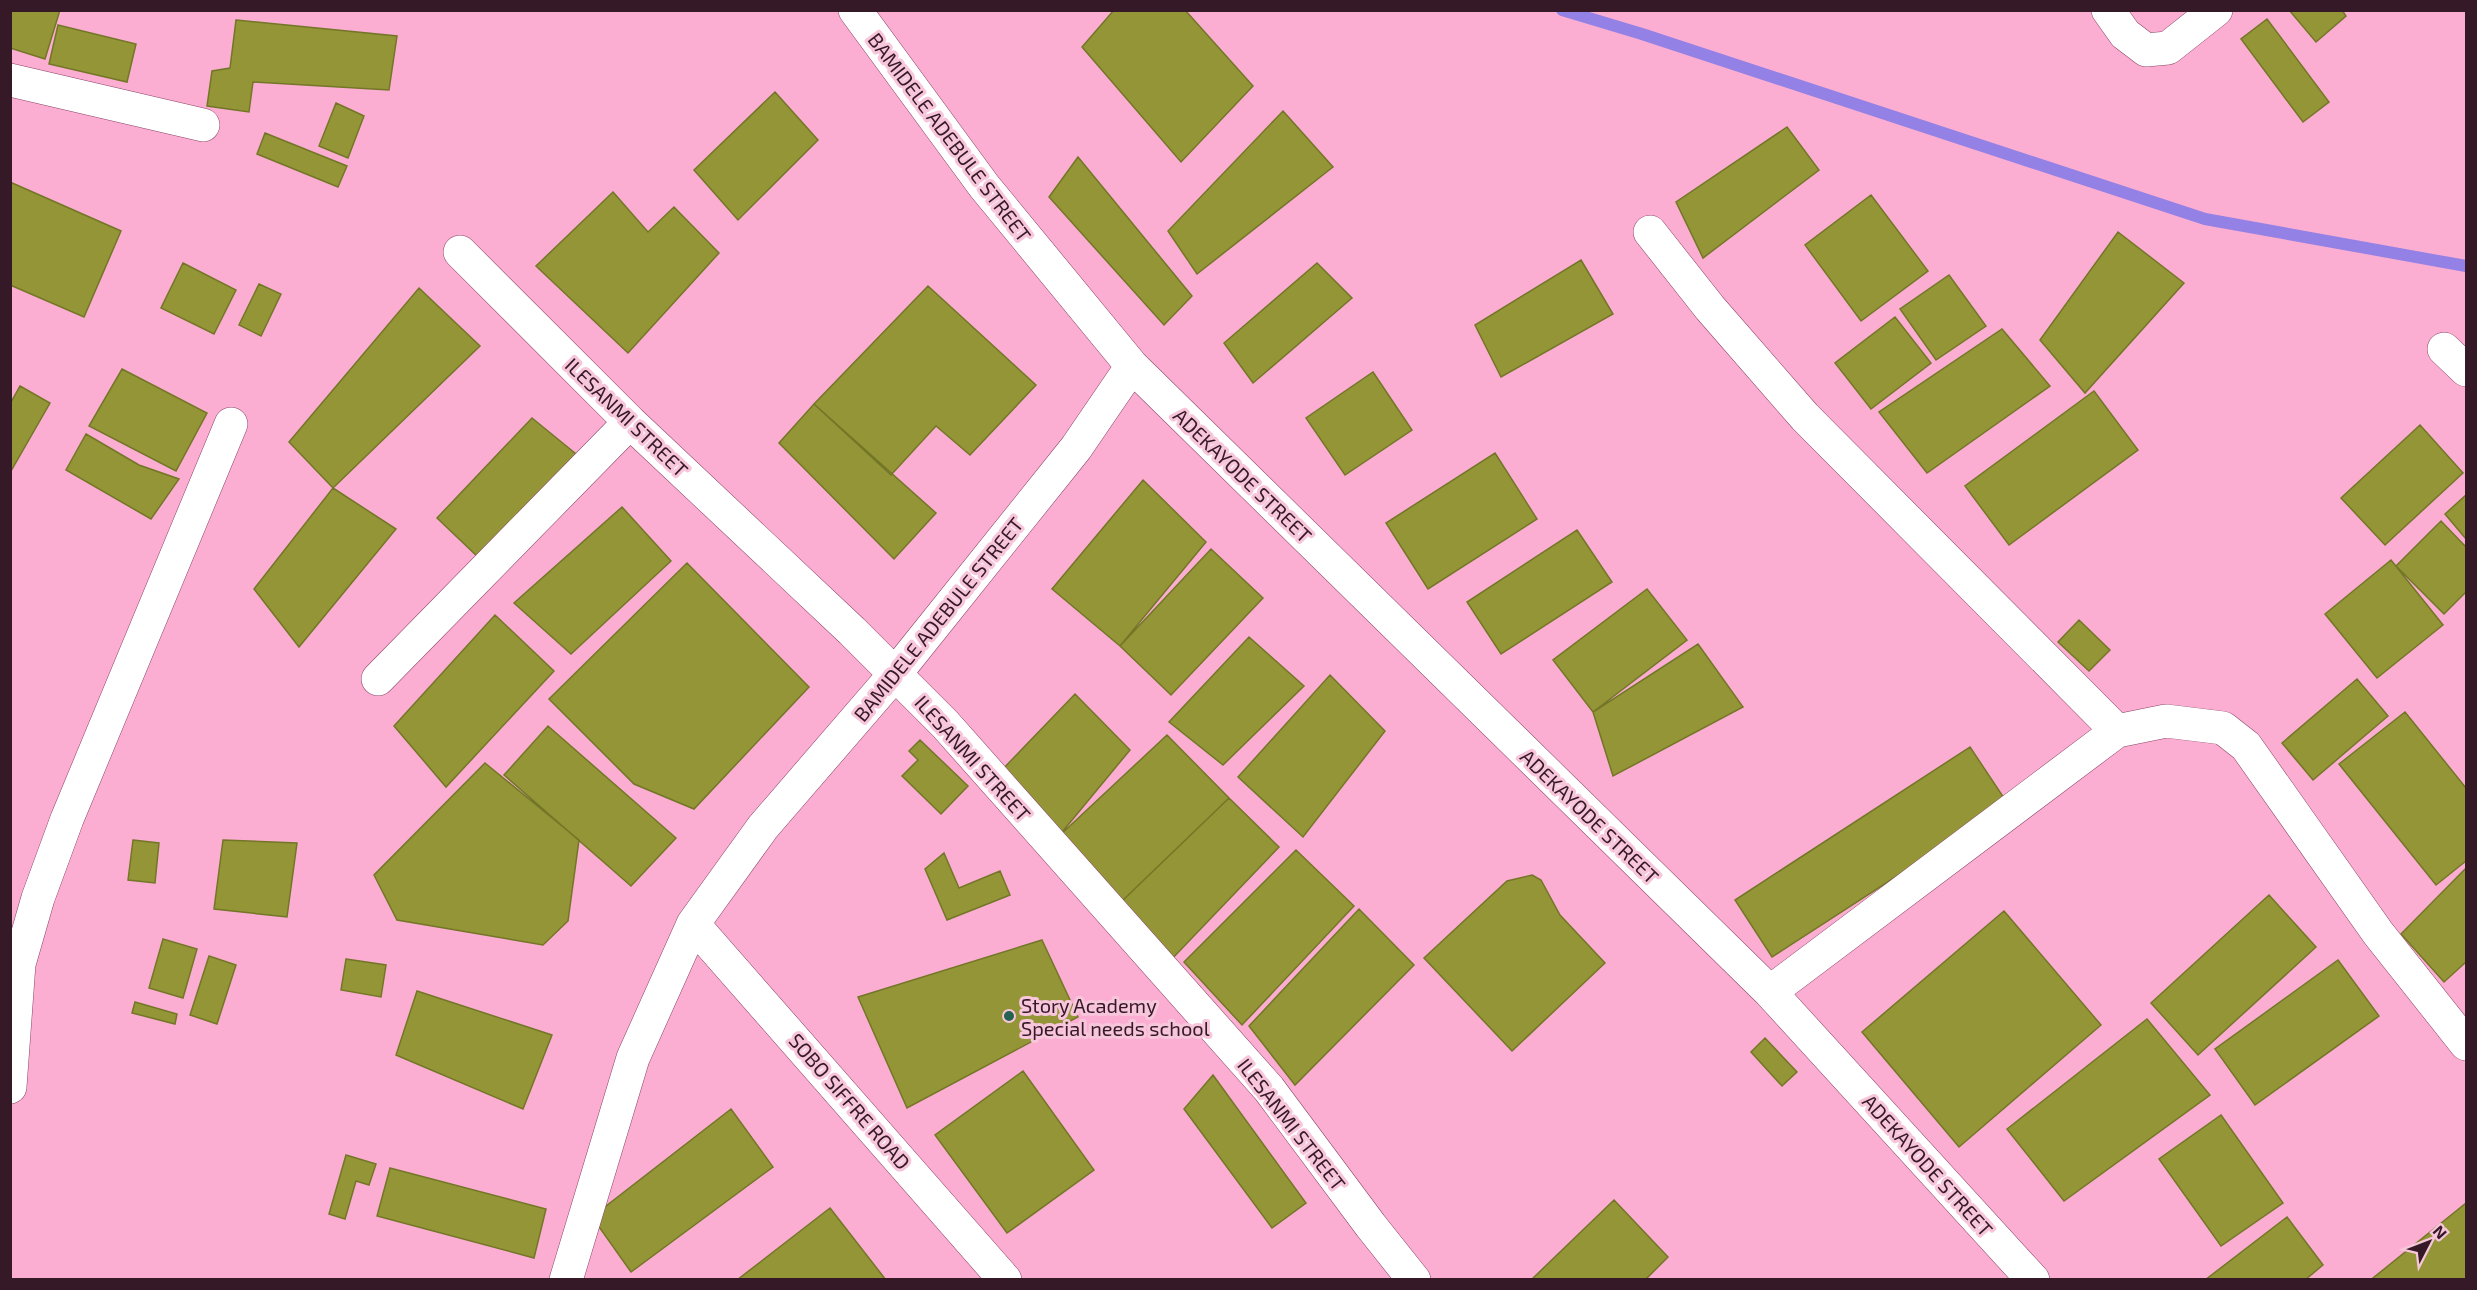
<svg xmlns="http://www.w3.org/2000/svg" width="2477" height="1290" font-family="'Exo 2',sans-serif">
	<rect width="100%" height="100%" fill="#fcaed2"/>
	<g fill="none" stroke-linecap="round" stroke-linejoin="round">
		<path stroke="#9481e5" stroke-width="12" d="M1562,10L1642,34L2205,219L2466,266"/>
	</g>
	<path fill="#939537" stroke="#747627" stroke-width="1.5" d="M10,10H60L45,59L10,48Z
		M1114,10H1185L1253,86L1181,162L1082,47Z
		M2289,10H2342L2346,16L2316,42Z
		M2267,19L2329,102L2303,122L2241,39Z
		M236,20L397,36L389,90L253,82L249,112L207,106L212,71L230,68Z
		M58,25L136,44L127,82L49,64Z
		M775,92L818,140L738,220L694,170Z
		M336,103L364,116L348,158L319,146Z
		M1283,111L1333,167L1197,274L1168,231Z
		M1787,127L1819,170L1703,258L1676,202Z
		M265,133L347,166L338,187L257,154Z
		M1078,157L1192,296L1164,325L1049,197Z
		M10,182L121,231L84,317L10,285Z
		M613,192L648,232L674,207L719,253L628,353L536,266Z
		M1871,195L1928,271L1861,321L1805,245Z
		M2118,232L2184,283L2085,393L2040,340Z
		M1581,260L1613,314L1501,377L1475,325Z
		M183,263L236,290L214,334L161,308Z
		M1317,263L1352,298L1253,383L1224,343Z
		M1949,275L1986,326L1936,360L1900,309Z
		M259,284L281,294L261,336L239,325Z
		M928,286L1036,385L970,455L936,426L891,475L814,404Z
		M419,288L480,346L333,488L289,442Z
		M1895,317L1931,363L1871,409L1835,363Z
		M2002,329L2050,386L1927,473L1879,412Z
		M122,369L207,413L176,471L89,426Z
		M1373,372L1412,430L1345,475L1306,418Z
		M20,386L50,403L11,471L10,404Z
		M2094,391L2138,450L2009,545L1965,486Z
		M814,404L936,513L894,559L779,443Z
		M532,418L581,458L480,559L437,518Z
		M2420,425L2463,473L2385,545L2341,498Z
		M86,434L139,465L179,479L151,519L66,470Z
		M1495,453L1537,519L1428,589L1386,523Z
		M1143,480L1206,542L1120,646L1052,589Z
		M333,488L396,529L299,647L254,589Z
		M2466,495V539L2445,514Z
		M622,507L671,561L571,654L514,603Z
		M2441,521L2466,547V592L2444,614L2396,566Z
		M1577,530L1612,582L1501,654L1467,602Z
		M1211,549L1263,598L1171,695L1120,646Z
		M2391,560L2443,625L2377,678L2325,614Z
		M687,563L809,687L694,809L634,784L549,699Z
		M1647,589L1687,640L1593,712L1553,660Z
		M495,615L554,671L446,787L394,726Z
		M2079,620L2110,650L2089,671L2058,642Z
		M1249,637L1304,686L1223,765L1169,722Z
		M1698,644L1743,707L1613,776L1593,712Z
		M1330,675L1385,731L1303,837L1238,777Z
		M2357,679L2388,716L2313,780L2282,743Z
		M1075,694L1130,750L1058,837L1000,772Z
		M2405,712L2466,788V861L2436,885L2339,764Z
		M548,726L676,838L631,886L504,775Z
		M1167,735L1229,798L1119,904L1058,837Z
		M920,740L968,786L941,814L902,776L918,760L909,751Z
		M1970,747L2008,804L1772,957L1735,900Z
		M485,763L579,840L568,921L543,945L397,920L374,875Z
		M1229,798L1279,847L1170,961L1119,904Z
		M133,840L159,843L155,883L128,880Z
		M223,840L297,843L287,917L214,909Z
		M1296,850L1354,906L1242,1025L1184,962Z
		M944,853L959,888L1000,871L1010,895L947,920L925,869Z
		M2466,868V962L2444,982L2401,934Z
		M1532,875L1541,880L1560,915L1605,963L1512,1051L1424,958L1507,881Z
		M2269,895L2316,947L2198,1055L2151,1003Z
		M1359,909L1414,965L1295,1085L1249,1026Z
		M2004,911L2101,1025L1959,1147L1862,1032Z
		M163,939L197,949L183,998L149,988Z
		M1042,940L1078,1017L907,1108L858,997Z
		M209,956L236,965L217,1024L190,1015Z
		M346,959L386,965L381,997L341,990Z
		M2338,960L2379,1016L2255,1105L2215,1049Z
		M417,991L552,1035L523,1109L396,1055Z
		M135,1002L177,1014L175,1024L132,1013Z
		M2147,1019L2210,1095L2064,1201L2007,1129Z
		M1765,1038L1797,1072L1782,1086L1751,1052Z
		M1023,1071L1094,1170L1007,1233L935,1135Z
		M1213,1075L1306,1203L1272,1228L1184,1109Z
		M731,1109L773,1167L631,1272L592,1217Z
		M2221,1115L2283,1203L2221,1246L2159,1159Z
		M346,1155L376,1164L369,1185L356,1181L345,1219L329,1214Z
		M390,1168L546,1209L534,1258L377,1216Z
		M1614,1200L1668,1257L1645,1280H1531Z
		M2466,1203V1280H2374L2373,1278Z
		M830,1208L886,1280H737Z
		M2287,1217L2323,1265L2305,1280H2205Z"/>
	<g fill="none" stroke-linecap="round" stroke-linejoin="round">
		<defs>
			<path id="minor" d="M2108,10L2125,34L2146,50L2168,48L2216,10
				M10,80L203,125
				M1650,232L1710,308L1805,417L2117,731
				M460,252L630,422L852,631L945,724L1269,1089L1371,1226L1414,1280
				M2444,349L2466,370
				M1132,366L1770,992L2033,1280
				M378,679L630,422
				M693,924L1005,1280
				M1770,992L2117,731L2166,721L2223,728L2246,746L2378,933L2466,1044
				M10,1087L19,964L38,898L67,819L231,424
				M566,1280L633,1058L693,924L763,827L895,674L1076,448L1132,366L984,186L855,10"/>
		</defs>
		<use href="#minor" stroke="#894567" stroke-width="34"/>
		<use href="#minor" stroke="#fff" stroke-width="33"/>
	</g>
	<circle fill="#236350" stroke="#f7c6db" stroke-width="2" cx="1009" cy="1016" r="6"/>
	<g text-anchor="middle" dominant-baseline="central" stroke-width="6" stroke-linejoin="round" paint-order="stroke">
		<g font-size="20" fill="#361927" stroke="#f7c6db">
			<text transform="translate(950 137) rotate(53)">BAMIDELE ADEBULE STREET</text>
			<text transform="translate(627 417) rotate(44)">ILESANMI STREET</text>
			<text transform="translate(1243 475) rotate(44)">ADEKAYODE STREET</text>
			<text transform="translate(938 619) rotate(-51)">BAMIDELE ADEBULE STREET</text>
			<text transform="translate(973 758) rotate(48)">ILESANMI STREET</text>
			<text transform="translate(1590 816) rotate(44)">ADEKAYODE STREET</text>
			<text transform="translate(850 1101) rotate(49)">SOBO SIFFRE ROAD</text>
			<text transform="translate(1292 1124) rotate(52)">ILESANMI STREET</text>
			<text transform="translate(1928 1165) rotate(48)">ADEKAYODE STREET</text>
		</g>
		<g font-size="20" fill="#361927" stroke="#f7c6db" text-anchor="start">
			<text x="1021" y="1005">Story Academy<tspan x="1021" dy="23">Special needs school</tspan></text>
		</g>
	</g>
	<rect width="2477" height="1290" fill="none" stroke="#361927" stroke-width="24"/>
	<g transform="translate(2429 1242) rotate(48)" stroke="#f7c6db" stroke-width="4.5" paint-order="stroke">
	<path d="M0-4.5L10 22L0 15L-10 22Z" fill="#361927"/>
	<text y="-9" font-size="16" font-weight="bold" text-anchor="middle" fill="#361927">N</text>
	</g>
</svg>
